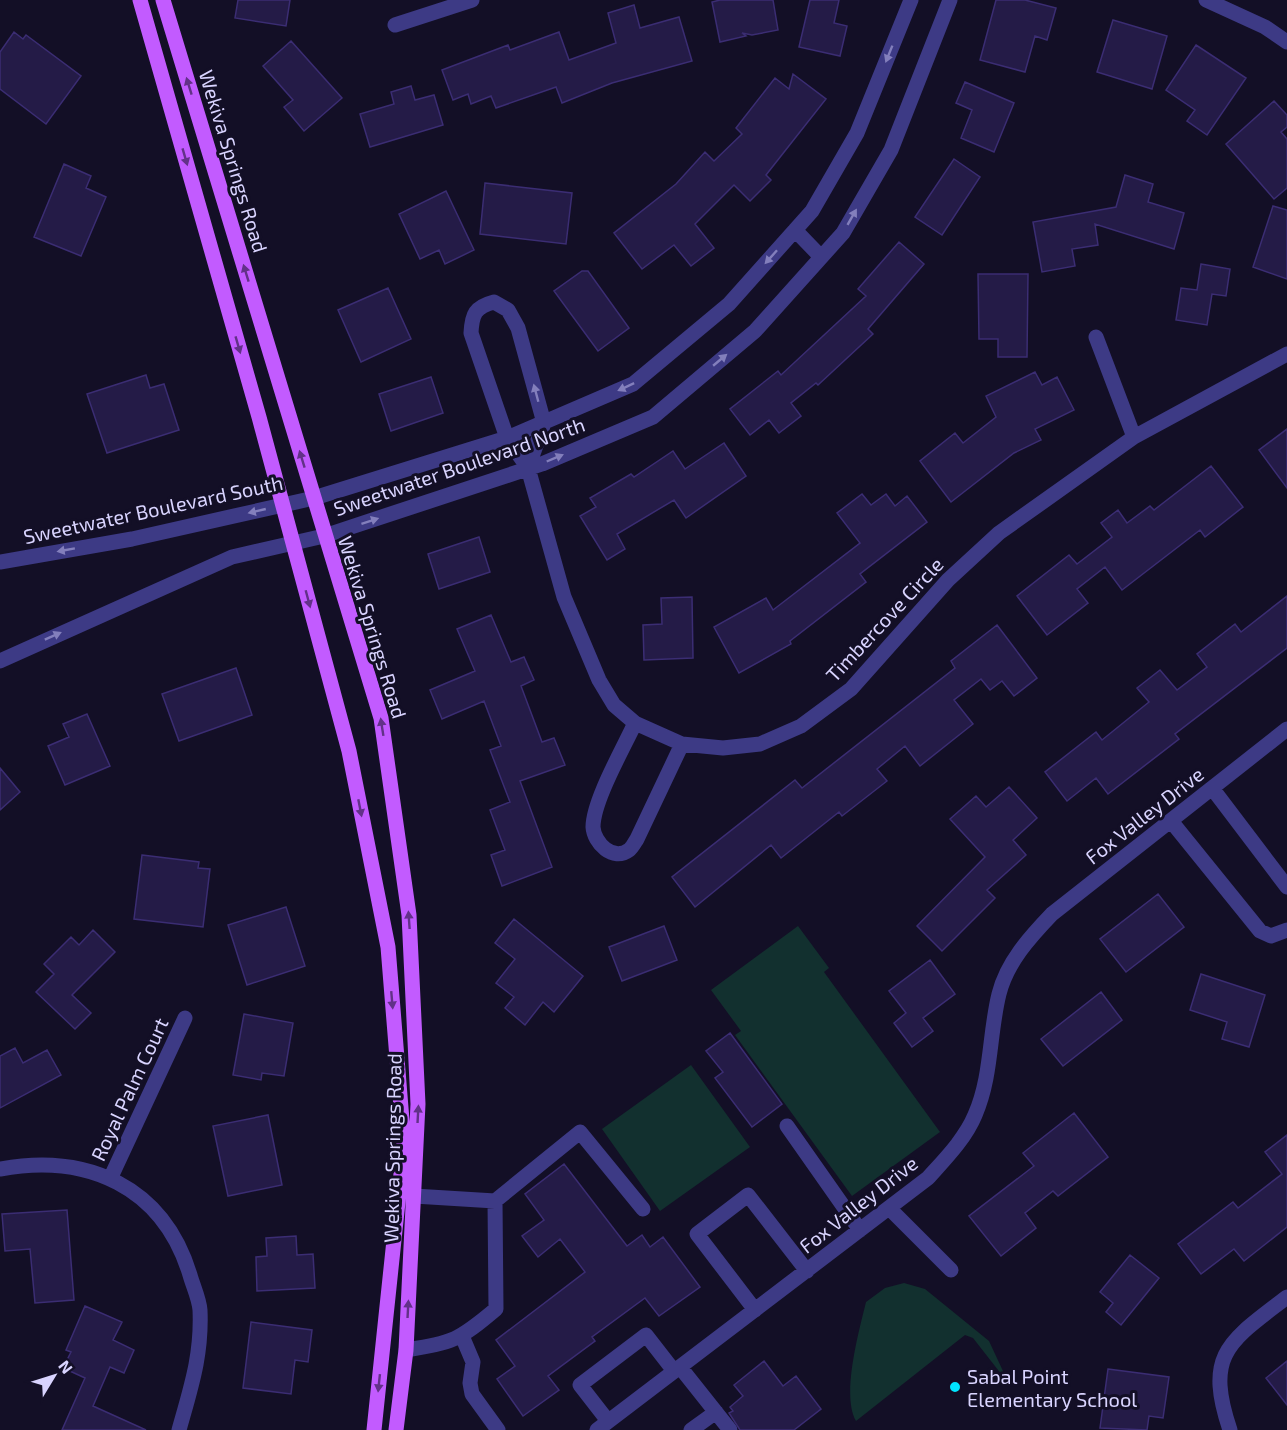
<svg xmlns="http://www.w3.org/2000/svg" width="1287" height="1430" font-family="'Exo 2',sans-serif">
	<rect width="100%" height="100%" fill="#130f26"/>
	<path fill="#12302f" d="M798,926L829,968L824,972L940,1132L852,1196L735,1035L741,1031L711,990Z
		M691,1065L750,1147L660,1211L602,1129Z
		M904,1283L925,1289L989,1341L1009,1384L973,1338L965,1335L856,1421C841,1396 859,1331 866,1302L885,1288Z"/>
	<path fill="#241b47" stroke="#3b2d73" stroke-width="1.5" d="M238,0H290L286,26L235,18Z
		M720,0H773L778,30L752,35L742,33L746,36L720,42L712,2Z
		M810,0H839L834,23L847,26L840,56L799,47Z
		M996,0H1025L1056,8L1047,40L1035,36L1025,72L980,60Z
		M634,5L640,28L679,17L692,61L612,83L562,103L556,87L496,108L491,96L471,104L468,94L453,100L442,70L508,45L510,50L559,32L569,60L616,43L608,13Z
		M1113,20L1167,36L1152,89L1097,72Z
		M14,32L23,39L26,35L81,76L46,124L0,89V52Z
		M291,41L342,98L304,131L284,107L293,100L263,66Z
		M1196,45L1246,78L1207,135L1187,121L1195,110L1166,90Z
		M793,74L826,99L766,175L771,180L750,201L734,185L695,224L714,248L691,266L674,245L642,269L614,233L676,184L705,152L714,161L742,134L736,128L775,78L789,89Z
		M965,82L1014,103L994,152L961,138L972,110L956,103Z
		M411,86L415,100L434,95L443,125L370,147L360,114L394,104L391,92Z
		M1274,101L1287,115V127L1281,132L1287,139V188L1274,199L1226,144Z
		M954,159L980,177L942,235L915,217Z
		M64,164L91,176L86,188L106,197L81,256L34,237Z
		M1125,175L1153,184L1148,202L1184,213L1174,249L1095,224L1098,245L1072,249L1075,266L1042,272L1033,222L1116,207Z
		M485,183L572,193L566,244L480,234Z
		M446,191L474,250L445,264L439,250L420,259L399,214Z
		M1273,206L1287,210V279L1253,267Z
		M899,242L924,264L868,329L873,334L818,385L816,383L791,403L801,416L779,433L769,420L750,435L730,409L778,371L781,375L866,296L858,289Z
		M1201,264L1230,269L1226,296L1212,294L1207,325L1176,320L1181,288L1197,290Z
		M582,271H588L629,328L598,351L554,291Z
		M978,274H1028L1027,357H998V339H979Z
		M388,288L411,339L361,362L338,310Z
		M1035,372L1042,385L1057,377L1074,410L1035,429L1041,440L1014,453L951,502L920,461L955,433L963,443L996,417L986,396Z
		M146,375L150,388L164,384L179,430L107,453L87,394Z
		M431,377L443,413L391,431L379,394Z
		M1287,429V488L1259,450Z
		M724,443L746,476L686,518L674,500L617,534L625,549L607,560L580,516L596,507L590,498L631,474L634,477L673,451L685,469Z
		M1211,466L1243,507L1205,537L1200,530L1122,590L1105,567L1077,589L1088,603L1047,635L1017,596L1069,555L1077,564L1112,537L1101,523L1118,510L1127,523L1150,506L1154,510Z
		M862,494L871,505L886,494L895,506L907,496L927,522L860,574L866,582L790,641L791,644L739,673L714,627L766,598L773,610L860,543L837,513Z
		M479,537L490,572L439,589L428,554Z
		M1287,596V648L1175,734L1179,739L1108,794L1096,778L1067,801L1045,772L1096,732L1102,740L1149,702L1137,688L1160,670L1177,690L1207,667L1197,654L1235,624L1241,632Z
		M692,597L693,658L644,660L643,625L662,624L661,598Z
		M491,615L511,662L524,657L534,680L521,686L542,742L554,738L565,765L520,781L552,867L502,886L491,855L505,850L490,810L510,802L490,750L501,746L484,701L442,719L430,690L475,671L457,629Z
		M997,625L1037,678L1014,696L1002,681L990,690L981,679L954,700L973,724L920,766L905,746L877,769L887,781L842,816L839,812L781,858L771,845L695,907L672,877L795,780L802,788L955,668L951,661Z
		M236,668L252,715L179,741L162,694Z
		M87,714L110,766L65,785L48,746L69,737L63,724Z
		M0,768L20,792L0,810Z
		M1009,787L1037,818L1013,840L1026,855L987,890L995,898L942,951L917,926L985,857L950,819L976,796L986,807Z
		M142,855L199,862L198,868L210,869L203,927L134,919Z
		M1158,894L1184,927L1126,972L1100,939Z
		M286,907L305,966L247,985L228,925Z
		M514,919L583,976L554,1012L543,1002L525,1025L505,1008L514,997L496,983L515,959L495,943Z
		M664,926L677,960L622,981L609,947Z
		M93,930L115,952L72,995L91,1013L75,1029L36,992L54,974L44,964L71,937L79,945Z
		M930,960L955,994L923,1018L933,1031L912,1047L894,1023L906,1013L889,991Z
		M1201,974L1265,995L1249,1047L1222,1039L1227,1022L1190,1010Z
		M1101,992L1122,1020L1063,1066L1041,1039Z
		M244,1014L293,1023L284,1076L262,1073L261,1080L233,1075Z
		M730,1033L782,1104L752,1127L715,1078L723,1072L706,1051Z
		M15,1048L23,1063L47,1050L61,1075L0,1108V1056Z
		M1074,1113L1108,1157L1058,1196L1053,1191L1025,1213L1036,1228L1001,1256L969,1216L1034,1166L1023,1153Z
		M268,1115L282,1185L228,1196L213,1126Z
		M1287,1135V1227L1244,1261L1234,1249L1201,1274L1178,1244L1233,1202L1238,1208L1282,1174L1265,1152Z
		M564,1164L627,1246L642,1235L650,1247L663,1237L700,1287L659,1316L645,1298L592,1337L595,1341L548,1376L559,1390L523,1416L497,1379L515,1366L496,1340L585,1272L560,1239L538,1257L522,1236L544,1220L525,1194Z
		M67,1210L74,1300L35,1303L30,1249L5,1251L2,1214Z
		M296,1236L297,1255L313,1254L315,1288L257,1291L256,1257L267,1256L266,1238Z
		M1130,1255L1159,1278L1121,1325L1106,1312L1113,1303L1100,1292Z
		M85,1306L122,1322L113,1340L134,1350L124,1373L110,1367L93,1406L146,1430H62L85,1378L63,1368L71,1352L66,1350Z
		M251,1322L312,1330L308,1362L295,1360L291,1394L243,1388Z
		M764,1361L783,1386L796,1376L821,1409L794,1430H740L729,1413L733,1411L730,1407L743,1396L734,1385Z
		M1287,1361V1405L1266,1378Z
		M1108,1369L1169,1377L1163,1418L1149,1416L1147,1430L1100,1428Z"/>
	<g fill="none" stroke-linecap="round" stroke-linejoin="round">
		<path stroke="#3d3a85" stroke-width="15" d="M1206,0L1265,27L1287,42
			M395,25L472,0
			M795,230L821,257
			M1096,337L1134,437
			M528,468L544,423L518,328L508,310L494,302C475,307 472,314 471,333L507,438L528,468L564,597L599,680L614,705L635,723L682,744L723,748L760,744L801,726L851,689L948,580L999,533L1134,437L1287,354
			M0,562L132,539L314,498L507,438L633,384L729,304L812,211L857,133L911,0
			M0,661L232,557L324,536L542,464L653,417L755,331L843,233L891,150L950,0
			M635,723C623,749 593,801 593,827C594,843 613,862 629,850C632,848 635,842 637,839L682,744
			M1212,788L1287,887
			M1171,821L1260,931L1271,936L1287,930
			M787,1126L860,1230
			M0,1169C87,1153 163,1186 190,1275C193,1286 199,1298 200,1310C202,1355 191,1387 179,1430
			M110,1179L185,1018
			M414,1196L495,1201L580,1132L643,1209
			M889,1208L951,1270
			M755,1310L697,1234L748,1195L807,1271
			M462,1336L473,1362L470,1383L472,1394L498,1430
			M406,1350C454,1342 458,1341 496,1309L495,1201
			M680,1367L730,1430
			M608,1421L580,1385L646,1335L674,1371
			M597,1430L928,1178C945,1159 965,1139 975,1115C992,1076 989,1034 999,994C1007,962 1030,937 1052,914L1287,729
			M691,1430L716,1412
			M1230,1430C1204,1353 1230,1341 1287,1297"/>
		<path stroke="#c25bff" stroke-width="15" d="M140,0L259,417L349,751L388,947L404,1145L374,1430
			M163,0L381,718L409,915L418,1104L406,1350L396,1430"/>
	</g>
	<defs><path id="oneway-solid" d="M-6-.8H1V-3.2L6.5 0L1 3.2V.8H-6Z" transform="scale(1.5)"/></defs>
	<g fill="#837fbc">
		<use href="#oneway-solid" transform="translate(889 54) rotate(112)"/>
		<use href="#oneway-solid" transform="translate(852 217) rotate(-60)"/>
		<use href="#oneway-solid" transform="translate(771 257) rotate(132)"/>
		<use href="#oneway-solid" transform="translate(720 360) rotate(-40)"/>
		<use href="#oneway-solid" transform="translate(626 387) rotate(155)"/>
		<use href="#oneway-solid" transform="translate(536 393) rotate(-105)"/>
		<use href="#oneway-solid" transform="translate(555 458) rotate(-23)"/>
		<use href="#oneway-solid" transform="translate(257 511) rotate(167)"/>
		<use href="#oneway-solid" transform="translate(370 521) rotate(-18)"/>
		<use href="#oneway-solid" transform="translate(66 550) rotate(170)"/>
		<use href="#oneway-solid" transform="translate(53 636) rotate(-24)"/>
	</g>
	<g fill="#623188">
		<use href="#oneway-solid" transform="translate(189 86) rotate(-107)"/>
		<use href="#oneway-solid" transform="translate(185 157) rotate(74)"/>
		<use href="#oneway-solid" transform="translate(246 273) rotate(-107)"/>
		<use href="#oneway-solid" transform="translate(238 345) rotate(74)"/>
		<use href="#oneway-solid" transform="translate(302 459) rotate(-107)"/>
		<use href="#oneway-solid" transform="translate(308 599) rotate(75)"/>
		<use href="#oneway-solid" transform="translate(382 727) rotate(-99)"/>
		<use href="#oneway-solid" transform="translate(360 808) rotate(79)"/>
		<use href="#oneway-solid" transform="translate(409 920) rotate(-94)"/>
		<use href="#oneway-solid" transform="translate(392 1000) rotate(85)"/>
		<use href="#oneway-solid" transform="translate(418 1114) rotate(-87)"/>
		<use href="#oneway-solid" transform="translate(408 1309) rotate(-87)"/>
		<use href="#oneway-solid" transform="translate(379 1383) rotate(96)"/>
	</g>
	<circle fill="#00e5ff" stroke="#130f26" stroke-width="2" cx="955" cy="1387" r="6"/>
	<g text-anchor="middle" dominant-baseline="central" stroke-width="6" stroke-linejoin="round" paint-order="stroke">
		<g font-size="20" fill="#d9d4ff" stroke="#130f26">
			<text transform="translate(234 161) rotate(73)">Wekiva Springs Road</text>
			<text transform="translate(459 466) rotate(-19)">Sweetwater Boulevard North</text>
			<text transform="translate(153 509) rotate(-12)">Sweetwater Boulevard South</text>
			<text transform="translate(884 619) rotate(-47)">Timbercove Circle</text>
			<text transform="translate(373 627) rotate(73)">Wekiva Springs Road</text>
			<text transform="translate(1144 815) rotate(-38)">Fox Valley Drive</text>
			<text transform="translate(129 1089) rotate(-65)">Royal Palm Court</text>
			<text transform="translate(392 1148) rotate(-89)">Wekiva Springs Road</text>
			<text transform="translate(858 1204) rotate(-38)">Fox Valley Drive</text>
		</g>
		<g font-size="20" fill="#d9d4ff" stroke="#130f26" text-anchor="start">
			<text x="967" y="1376">Sabal Point<tspan x="967" dy="23">Elementary School</tspan></text>
		</g>
	</g>
	<g transform="translate(54 1376) rotate(52)" stroke="#130f26" stroke-width="4.5" paint-order="stroke">
	<path d="M0-4.5L10 22L0 15L-10 22Z" fill="#d9d4ff"/>
	<text y="-9" font-size="16" font-weight="bold" text-anchor="middle" fill="#d9d4ff">N</text>
	</g>
</svg>
